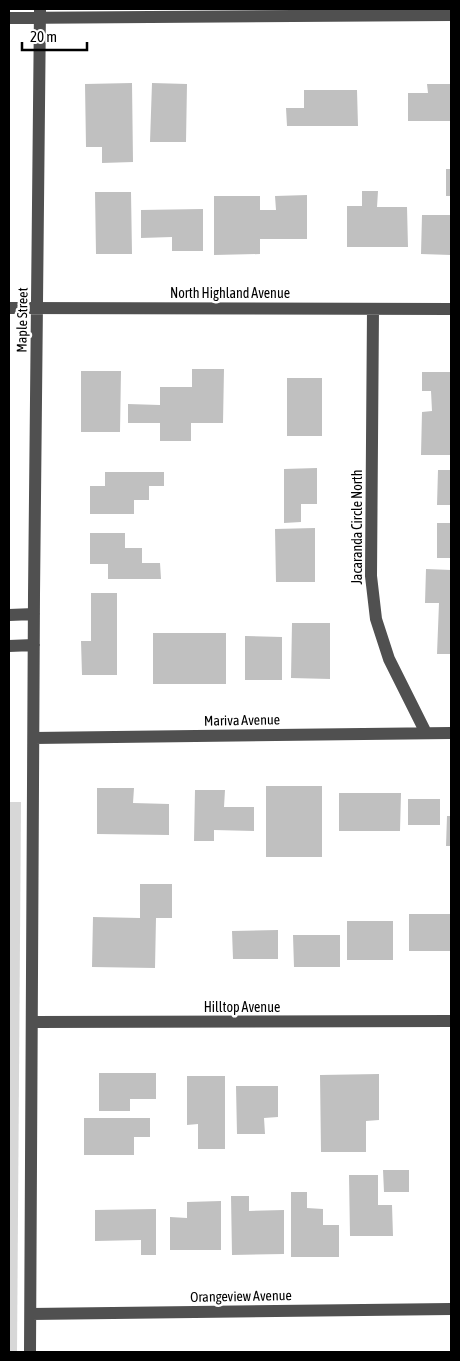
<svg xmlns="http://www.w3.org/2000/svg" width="460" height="1361" font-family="'Asap Condensed',sans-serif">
	<rect width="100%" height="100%" fill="#fff"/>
	<path fill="#d7d7d7" d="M9,802H21L17,1352H9Z"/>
	<path fill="#c0c0c0" d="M132,83L133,162L102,163V147H86L85,84Z
		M152,83L187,84L186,142H150Z
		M427,84H451V121H408V93H428Z
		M304,90H357L358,126H287L286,108H304Z
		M446,169H451V196H446Z
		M362,191H378L377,207H407L408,247H347V206H362Z
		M95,192H131L132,254H96Z
		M307,195V239H260V254L214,255V196H260V210H276L275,196Z
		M203,209V251H172V237L141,238V210Z
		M422,215H451V255L421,254Z
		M192,369H224L223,423H191V441H160V423H128V404L160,405V387H192Z
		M81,371H121L120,432H81Z
		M422,372H451V455H421L422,412L432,411L431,391H422Z
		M287,378H322V436H287Z
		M317,468V504H301V522L284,523V469Z
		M438,470H451V505H437Z
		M105,472H164V486H149V500H134V514H90V486H105Z
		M437,523H451V558H437Z
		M315,528V582H276L275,529Z
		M90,533H125V548H142V563H160L161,579H108V564H90Z
		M426,569L451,570V654H437L439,603H425Z
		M91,593H117V675H82L81,641H91Z
		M292,623H330V679L291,678Z
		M153,633H226V684H153Z
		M245,636L282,637V680H245Z
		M266,786H322V857H266Z
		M97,788H134L133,803L169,804V835L97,834Z
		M195,790H225L224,807H254V831L214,830V841H194Z
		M339,793H401L400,831H339Z
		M408,799H440V825H408Z
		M447,816H451V846H446Z
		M140,884H172V918H156L155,968L92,967L93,917L140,918Z
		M409,914H451V951H409Z
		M347,921H393V960H347Z
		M278,930V959H233L232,931Z
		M293,935H340V967H294Z
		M99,1073H156V1099H130V1111H99Z
		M379,1074V1120L366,1121V1152H321L320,1075Z
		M187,1076H225V1149H198V1124L187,1125Z
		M236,1086H278V1117L264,1118L265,1134H237Z
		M84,1118H150V1137H134V1155H84Z
		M383,1170H409V1192H384Z
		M349,1175H378V1205H392L393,1236H350Z
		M291,1192H307V1208L323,1209V1225H339V1257H291Z
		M231,1196H249V1211L284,1210V1254L232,1255Z
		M221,1201V1250H170V1217L187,1218V1202Z
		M156,1209V1255H141V1240L95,1241V1210Z"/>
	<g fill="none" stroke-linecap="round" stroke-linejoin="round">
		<path stroke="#505050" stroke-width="12" d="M9,18L451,15
			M9,308L451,309
			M373,309L371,576L376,619L389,659L426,733
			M9,615L34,614
			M9,646L34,645
			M34,738L451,733
			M33,1022L451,1021
			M31,1314L451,1309
			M30,1352L34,595L40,9"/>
	</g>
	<g text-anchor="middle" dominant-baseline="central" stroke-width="5" stroke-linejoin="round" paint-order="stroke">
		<g font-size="14" fill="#000" stroke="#fff">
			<text x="230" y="293">North Highland Avenue</text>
			<text transform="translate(22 320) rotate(-89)">Maple Street</text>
			<text transform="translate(357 527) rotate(-90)">Jacaranda Circle North</text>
			<text transform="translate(242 720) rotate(-1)">Mariva Avenue</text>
			<text x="242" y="1007">Hilltop Avenue</text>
			<text transform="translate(241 1296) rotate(-1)">Orangeview Avenue</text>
		</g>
	</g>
	<rect width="460" height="1361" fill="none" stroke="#000000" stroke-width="20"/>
	<path d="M22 42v8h65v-8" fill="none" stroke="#000000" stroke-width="2.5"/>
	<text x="30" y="42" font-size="15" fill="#000000" stroke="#ffffff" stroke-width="4" paint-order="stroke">20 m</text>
</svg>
